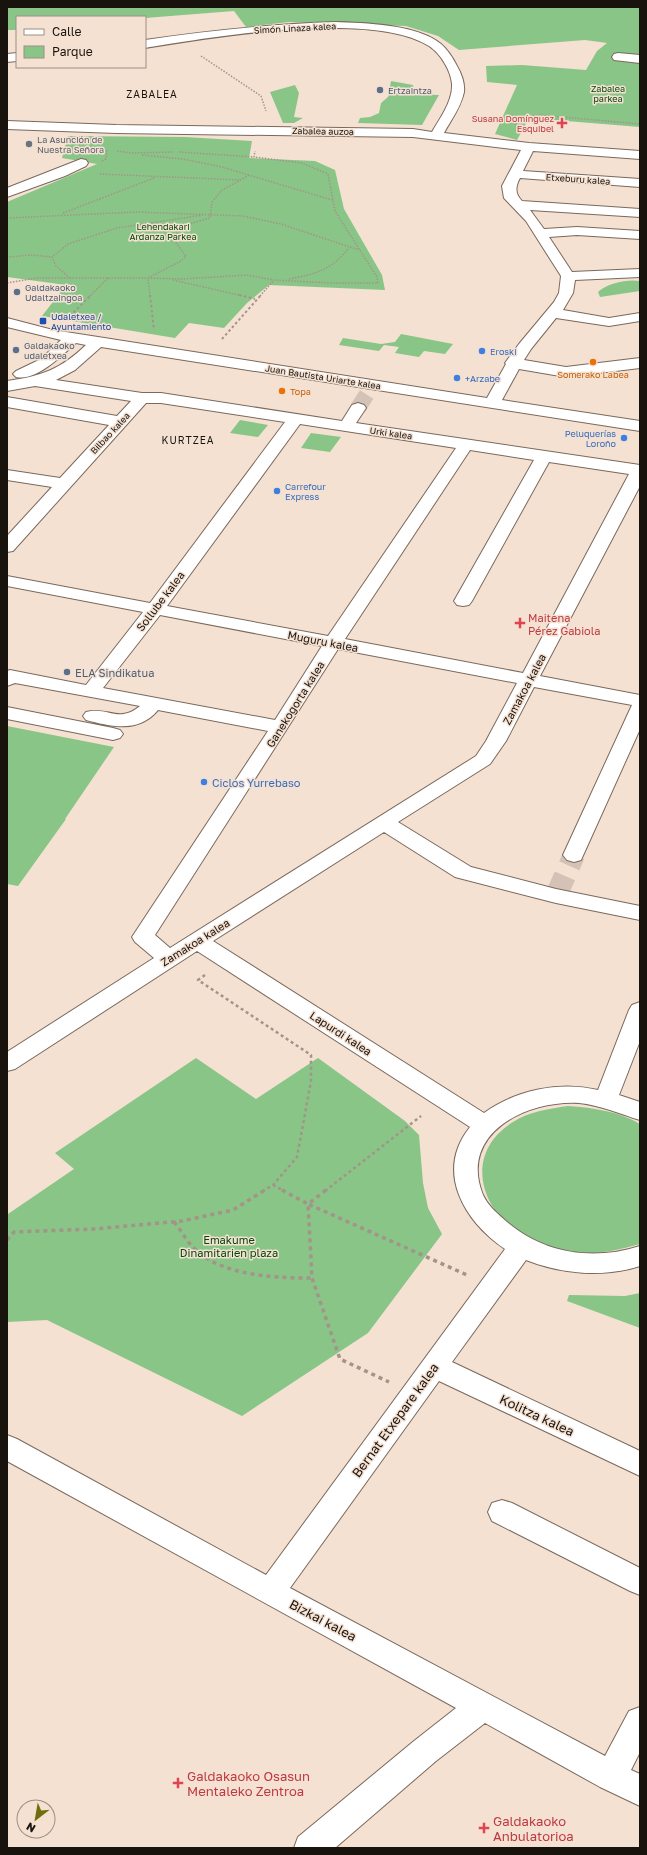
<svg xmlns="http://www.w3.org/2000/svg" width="647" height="1855" font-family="'Golos Text',sans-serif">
	<rect width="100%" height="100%" fill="#f4e1d2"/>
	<path fill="#89c587" d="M7,7H640V127L529,118L517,140L495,134L517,85L487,82L486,66L522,65L586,70L597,51L607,43L585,40L459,50L438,36L406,26L289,22L246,27L234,11L145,18L17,17V30H7Z
		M391,81L413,85L414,92L389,91Z
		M295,85L299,93L294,117L303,118L294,123H283L270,92Z
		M389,93L439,95L422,125L358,123L360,118L370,117L379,113L381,103L388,97Z
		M68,136L185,137L252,141L249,158L315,161L335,170L344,209L382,275L385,290L269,285L247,303L224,328L189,323L175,338L42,316L66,285L7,277V202L97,164L62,158Z
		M640,281V291L600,297L598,292C608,283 627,279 640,281Z
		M401,334L453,344L445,354L424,351L419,357L395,353L399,347L384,345L379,351L339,345L343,338L381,344L395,342Z
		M240,420L268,425L258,437L230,433Z
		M311,433L341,437L330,452L301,448Z
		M7,726L114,747L65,819H66L18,886L7,884Z
		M196,1058L256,1099L318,1058L405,1121L419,1135L423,1183L428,1208L442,1234L368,1333L242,1416L47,1320L7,1322V1213L8,1214L74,1169L55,1153Z
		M568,1106C594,1108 618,1111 640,1124V1244C617,1250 595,1256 571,1252C551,1249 522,1238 507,1224C474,1193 472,1147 513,1122C530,1111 549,1109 568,1106Z
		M640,1293V1328L567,1301L569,1295L625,1296Z"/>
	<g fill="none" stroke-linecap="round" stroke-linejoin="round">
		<path stroke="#d3c2b5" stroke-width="16" stroke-dasharray="16 8" stroke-linecap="butt" d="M358,408L367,394"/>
		<path stroke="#d3c2b5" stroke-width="22" stroke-dasharray="22 11" stroke-linecap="butt" d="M556,896L574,855"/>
		<defs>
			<path id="minor" d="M335,22C364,23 417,24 441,44C447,49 453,58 457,66C461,73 465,83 464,92C461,107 451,120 444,133L529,143L640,151V159L533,151L523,171L640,179V187L520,178C515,187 515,194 522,201L640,209V217L530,210L544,229L577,227L640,231V239L577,235L549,237L572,272L640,269V277L575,280L573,293L563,310L609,318L640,313V321L609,326L556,318L531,349L524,360L566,367L640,358V368L566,377L519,369L502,400L640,421V431L101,347L75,370L56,380L142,393H161L342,421L352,405L358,403L364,405L366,408L356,423L640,465V486L540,676L640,695V729L581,860L574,862L567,860L563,855L632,705L534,687L506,741L490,764L398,822L471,867L556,889L640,906V920L556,903L455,877L384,832L213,941L484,1113C516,1090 559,1081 598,1090L629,1010L632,1005L640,1002V1041L619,1095L640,1102V1120C620,1114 600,1105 579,1103C527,1100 458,1133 483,1195C488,1206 498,1214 507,1222C544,1254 594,1261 640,1246V1266C603,1278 562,1274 526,1260L452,1362L640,1451V1476L439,1381L290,1588L605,1756L629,1711L640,1707V1752L631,1770L640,1774V1806L600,1787L485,1723L436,1761L335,1848H294L298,1837L414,1741L456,1708L7,1461V1435L17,1439L266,1575L505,1249C465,1222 434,1172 470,1127L197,951L15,1069L7,1071V1052L154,958L135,942L132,937L268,731L158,710C139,733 112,727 86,720L83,716L86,712C108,706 118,724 140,706L15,683L7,686V671L10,670L86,685L143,612L7,586V576L150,603L285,422L161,403H146L13,551L7,552V536L52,487L7,480V470L60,478L109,425L7,407V397L117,416L131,401L35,386L7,391V381C42,376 61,369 86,345L76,343C62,355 36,382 16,377L13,374L16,371L41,359L61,340L7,327V318L53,330L98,337L487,398L506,364L505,363L519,344L554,302L559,293L561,276L526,221L504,198L502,186L521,150L413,137L116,133L7,129V121L116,125L413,129L432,132C440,118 453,101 452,84C451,71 441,54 429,46C373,10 211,37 145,48V40C208,31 271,24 335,22ZM300,424L456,448L328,636L167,606ZM470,450L534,460L454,601L457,605L463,606L469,605L472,601L549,462L629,474L523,673L345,639ZM160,615L322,646L275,720L103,688ZM338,649L517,683L486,741L476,756L170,948L155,935Z
				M17,53V61L7,62V54Z
				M618,53L640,55V63L614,60L612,57L614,54Z
				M81,159L86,160L88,163L86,166L65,176L7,197V188Z
				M7,707L113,728L120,730L123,734L120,738L113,740L7,719Z
				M502,1500L512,1503L640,1568V1595L630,1591L492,1521L488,1512L492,1503Z"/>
		</defs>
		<use href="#minor" stroke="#7a695c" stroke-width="2"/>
		<path stroke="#a39489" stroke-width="1.5" stroke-dasharray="1.5 1.5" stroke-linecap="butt" d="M201,56L261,96L266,111
			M515,125L523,118L540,115L640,124
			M117,151L132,153L174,152
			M179,152L254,157
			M142,155L183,159L222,167L332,200
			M102,161L106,159L107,150
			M100,174L239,180
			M63,213L154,178
			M7,218L137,212L243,216L281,224L359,250
			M7,257L31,255L52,257
			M70,278L56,266L52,257L68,244L117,228L203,215
			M289,279C316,274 331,270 349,248
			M173,280L243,296
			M7,283L36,278H148L181,261L186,256L173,239C180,225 196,222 210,218L212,202L221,191L249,175
			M90,296L108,278
			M150,296L148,278L182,279L247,275L274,280L330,283H378L377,277L335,211L328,174L302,163L254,157L255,151
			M260,296L274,280"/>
		<path stroke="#a39489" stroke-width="2" stroke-dasharray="2.5 2.5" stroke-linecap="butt" d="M150,295L154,330
			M239,295L255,299
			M70,316L91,295
			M222,339L261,295"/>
		<path stroke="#a39489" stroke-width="2.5" stroke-dasharray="3 3" stroke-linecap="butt" d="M205,975L198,980L311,1055V1081L297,1157L273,1185L263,1191
			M273,1185L284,1191
			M325,1191L421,1116"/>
		<path stroke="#a39489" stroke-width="3.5" stroke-dasharray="4 4" stroke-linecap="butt" d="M282,1190L308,1204L312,1278L340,1359L389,1382
			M326,1190L308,1204L467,1275
			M174,1222C182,1231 187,1243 197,1251C225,1276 276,1278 312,1278
			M7,1240L14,1232L94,1229L182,1221L233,1210L265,1190"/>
		<use href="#minor" fill="#fff" fill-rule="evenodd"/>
	</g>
	<g fill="#5c6f8a" stroke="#f4e1d2" stroke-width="1.5">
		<circle cx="380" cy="90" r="4"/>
		<circle cx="17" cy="292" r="4"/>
		<circle cx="16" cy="350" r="4"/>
		<circle cx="67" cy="672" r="4"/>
	</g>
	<g fill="#e0444e" stroke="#f4e1d2" stroke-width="1.5">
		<path d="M560 117h4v4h4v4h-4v4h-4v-4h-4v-4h4z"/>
		<path d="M518 617h4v4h4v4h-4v4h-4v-4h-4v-4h4z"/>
		<path d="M176 1777h4v4h4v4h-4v4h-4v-4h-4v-4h4z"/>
		<path d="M482 1822h4v4h4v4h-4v4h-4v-4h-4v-4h4z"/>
	</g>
	<circle fill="#6b7280" stroke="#f4e1d2" stroke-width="1.5" cx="29" cy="144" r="4"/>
	<rect fill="#1a4fb4" stroke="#f4e1d2" stroke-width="1.5" x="39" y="317" width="8" height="8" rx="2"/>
	<g fill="#3f7fe0" stroke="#f4e1d2" stroke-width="1.5">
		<circle cx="482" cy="351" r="4"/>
		<circle cx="457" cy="378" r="4"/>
		<circle cx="624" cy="438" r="4"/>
		<circle cx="277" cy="491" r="4"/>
		<circle cx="204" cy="782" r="4"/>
	</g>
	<g fill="#e8710a" stroke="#f4e1d2" stroke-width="1.5">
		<circle cx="593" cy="362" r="4"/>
		<circle cx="282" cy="391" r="4"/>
	</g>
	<g text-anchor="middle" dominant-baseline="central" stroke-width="3" stroke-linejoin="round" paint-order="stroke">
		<g font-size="9" fill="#19130e" stroke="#f4e1d2">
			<text transform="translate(295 28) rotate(-3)">Simón Linaza kalea</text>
			<text transform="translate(323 131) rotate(1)">Zabalea auzoa</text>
			<text transform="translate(578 179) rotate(4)">Etxeburu kalea</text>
			<text transform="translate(323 377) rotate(9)">Juan Bautista Uriarte kalea</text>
			<text transform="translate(110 433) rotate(-47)">Bilbao kalea</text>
			<text transform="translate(391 433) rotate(8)">Urki kalea</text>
		</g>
		<g font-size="9" fill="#034709" stroke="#f4e1d2">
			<text x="608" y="88">Zabalea<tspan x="608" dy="10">parkea</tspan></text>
			<text x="163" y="226">Lehendakari<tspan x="163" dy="10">Ardanza Parkea</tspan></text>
		</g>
		<g font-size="9" fill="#4e5e75" stroke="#f4e1d2" text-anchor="start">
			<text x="388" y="90">Ertzaintza</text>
			<text x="25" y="287">Galdakaoko<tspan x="25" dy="10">Udaltzaingoa</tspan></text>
			<text x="24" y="345">Galdakaoko<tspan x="24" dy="10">udaletxea</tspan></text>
		</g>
		<g font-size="9" fill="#be3a42" stroke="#f4e1d2" text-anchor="end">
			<text x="554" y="118">Susana Domínguez<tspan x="554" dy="10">Esquibel</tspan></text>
		</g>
		<g font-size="9" fill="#5b616d" stroke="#f4e1d2" text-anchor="start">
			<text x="37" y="139">La Asunción de<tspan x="37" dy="10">Nuestra Señora</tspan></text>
		</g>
		<g font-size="9" fill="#164399" stroke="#f4e1d2" text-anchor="start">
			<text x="51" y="316">Udaletxea /<tspan x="51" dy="10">Ayuntamiento</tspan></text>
		</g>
		<g font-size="9" fill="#366cbe" stroke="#f4e1d2" text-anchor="start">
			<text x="490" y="351">Eroski</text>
			<text x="465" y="378">+Arzabe</text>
			<text x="616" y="433" text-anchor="end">Peluquerías<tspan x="616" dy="10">Loroño</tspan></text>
			<text x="285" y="486">Carrefour<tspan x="285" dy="10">Express</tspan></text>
		</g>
		<g font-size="9" fill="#c56008" stroke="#f4e1d2">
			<text x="593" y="374">Somerako Labea</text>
			<text x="290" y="391" text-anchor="start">Topa</text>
		</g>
		<g font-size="10" letter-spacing="1" fill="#19130e" stroke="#f4e1d2">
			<text x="152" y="94">ZABALEA</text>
			<text x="188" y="440">KURTZEA</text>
		</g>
		<g font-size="11" fill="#19130e" stroke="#f4e1d2">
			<text transform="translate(160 601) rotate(-53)">Sollube kalea</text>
			<text transform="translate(323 641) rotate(11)">Muguru kalea</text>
			<text transform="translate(524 689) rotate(-62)">Zamakoa kalea</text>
			<text transform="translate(295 704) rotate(-58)">Ganekogorta kalea</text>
			<text transform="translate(195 942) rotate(-32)">Zamakoa kalea</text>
			<text transform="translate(341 1033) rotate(33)">Lapurdi kalea</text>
		</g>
		<g font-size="11" fill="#be3a42" stroke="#f4e1d2" text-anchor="start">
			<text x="528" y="617">Maitena<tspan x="528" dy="13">Pérez Gabiola</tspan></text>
		</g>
		<g font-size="11" fill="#4e5e75" stroke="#f4e1d2" text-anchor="start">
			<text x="75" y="672">ELA Sindikatua</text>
		</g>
		<g font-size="11" fill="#366cbe" stroke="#f4e1d2" text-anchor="start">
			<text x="212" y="782">Ciclos Yurrebaso</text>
		</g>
		<g font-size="11" fill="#034709" stroke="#f4e1d2">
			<text x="229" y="1239">Emakume<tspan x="229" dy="13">Dinamitarien plaza</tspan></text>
		</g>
		<g font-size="13" fill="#19130e" stroke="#f4e1d2">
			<text transform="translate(537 1415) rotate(25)">Kolitza kalea</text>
			<text transform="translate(395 1420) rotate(-54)">Bernat Etxepare kalea</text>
			<text transform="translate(323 1620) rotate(28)">Bizkai kalea</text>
		</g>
		<g font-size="13" fill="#be3a42" stroke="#f4e1d2" text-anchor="start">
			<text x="187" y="1776">Galdakaoko Osasun<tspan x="187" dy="15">Mentaleko Zentroa</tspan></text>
			<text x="493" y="1821">Galdakaoko<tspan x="493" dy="15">Anbulatorioa</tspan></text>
		</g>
	</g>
	<rect width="647" height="1855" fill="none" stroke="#19130e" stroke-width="16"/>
	<rect x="16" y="16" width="130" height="52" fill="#f4e1d2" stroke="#9c8f84"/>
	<rect x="24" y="29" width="20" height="6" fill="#ffffff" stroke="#9c8f84"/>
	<text x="52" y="36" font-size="12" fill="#19130e">Calle</text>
	<rect x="24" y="46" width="20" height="12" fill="#89c587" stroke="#9c8f84"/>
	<text x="52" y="56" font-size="12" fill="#19130e">Parque</text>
	<g transform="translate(36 1819) rotate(211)"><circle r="19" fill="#f4e1d2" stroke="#9c8f84"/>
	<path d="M0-3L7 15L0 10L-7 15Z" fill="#6f6d0c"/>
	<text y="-6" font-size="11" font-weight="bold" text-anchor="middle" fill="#19130e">N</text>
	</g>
</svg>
